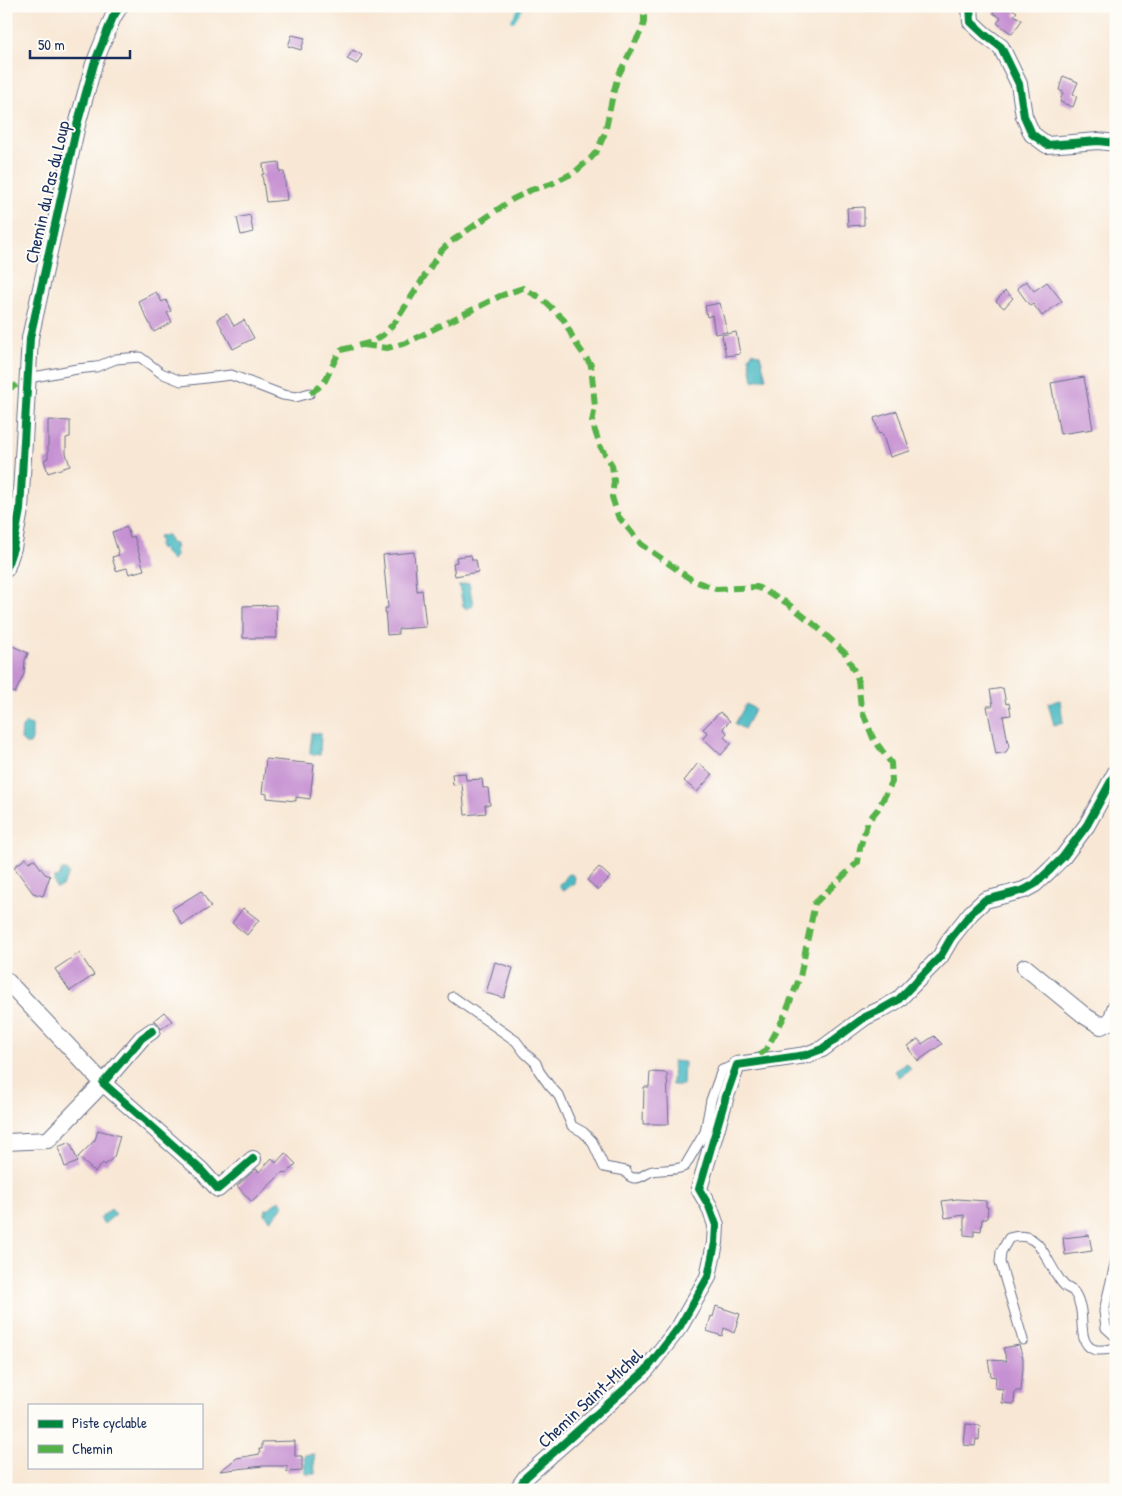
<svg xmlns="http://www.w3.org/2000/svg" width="1122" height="1496" font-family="'Patrick Hand',sans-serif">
	<rect width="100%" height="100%" fill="#fdfcf7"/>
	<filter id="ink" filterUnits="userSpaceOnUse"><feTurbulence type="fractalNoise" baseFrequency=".02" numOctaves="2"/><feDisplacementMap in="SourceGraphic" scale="10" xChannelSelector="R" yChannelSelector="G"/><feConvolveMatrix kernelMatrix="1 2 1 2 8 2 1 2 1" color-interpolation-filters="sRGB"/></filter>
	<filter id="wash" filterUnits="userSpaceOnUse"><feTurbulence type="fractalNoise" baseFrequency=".0096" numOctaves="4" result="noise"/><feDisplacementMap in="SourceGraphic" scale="20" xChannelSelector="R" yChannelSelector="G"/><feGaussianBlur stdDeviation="1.12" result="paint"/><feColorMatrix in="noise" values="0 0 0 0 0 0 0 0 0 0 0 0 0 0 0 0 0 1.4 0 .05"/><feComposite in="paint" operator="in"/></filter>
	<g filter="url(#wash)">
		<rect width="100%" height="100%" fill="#f8e7d4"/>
		<path fill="#4dbbc3" stroke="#347590" d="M752,352L760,355L766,378L753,381L749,356L751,355Z
			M167,535L171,543L175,544L176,556L172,560L164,552V550L159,548L158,545L160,543L158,536Z
			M469,583L473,605L467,609L463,606L459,585Z
			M1060,700L1063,722L1054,725L1048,703Z
			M746,704L755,709L744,729L735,724Z
			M26,723L32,725V740L30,744H25L21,739L22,727Z
			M311,733H321L320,755L310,754Z
			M62,870H66L69,874L62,886L56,888L54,882V878L59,877Z
			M571,874L575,877L574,883L564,891L560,888L559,884L564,881L567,875Z
			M673,1061L684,1062L683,1085H672Z
			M907,1063L911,1069L899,1077L895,1071Z
			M279,1200L284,1205L274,1217L270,1220L265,1214L266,1209H268Z
			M111,1209L116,1214L104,1224L100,1218Z
			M314,1454L315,1474H305L304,1455Z"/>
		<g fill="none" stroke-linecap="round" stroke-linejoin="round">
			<path stroke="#4dbbc3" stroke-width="4" d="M513,20L522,6"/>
		</g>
		<g id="blocks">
			<path fill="#c691d2" d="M998,6H1008L1017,12L1014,15L1022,20L1012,34L997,23L1001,18L993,13Z
				M292,35L305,38L301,50L288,46Z
				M353,50L362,55L357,64L347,59Z
				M1063,76L1078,82L1073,94L1077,96L1073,107L1060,102L1063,92L1059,90Z
				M279,162L280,172H284L287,200L266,202L262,174H264L263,164Z
				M864,207V225L848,226L847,208Z
				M250,215L253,232L241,235L237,218Z
				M1026,281L1034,291L1047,282L1062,301L1042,316L1033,304L1030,306L1017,288Z
				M1005,291L1013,298L1004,308L996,301Z
				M156,292L162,302L166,300L171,311L167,313L172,322L154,332L138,301Z
				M720,303L727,332L715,334L712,315L707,317L705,306Z
				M227,314L234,326L244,320L254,338L233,349L217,319Z
				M736,332L740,354L726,356L722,335Z
				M1084,377L1093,429L1060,434L1051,383Z
				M897,411L910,451L890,457L882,433L879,434L874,418Z
				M48,420L70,421V437L66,438V453L70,466L48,473L44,460L48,458Z
				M127,527L130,538L134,536L144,570L129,574L127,568L116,571L112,557L119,555L112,532Z
				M414,552L417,591L422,590L426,627L398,629V634L387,635L385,608H388L383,555Z
				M471,555L472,560H476L478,572L455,576L453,563L457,562L456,557Z
				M276,605L277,638H243V606Z
				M6,643L28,653L25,660L24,674L15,693L6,689Z
				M1003,688L1006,704L1009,703L1011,715L1003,716L1009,747L1006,752L996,754L987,706H993L990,690Z
				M720,712L730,721L723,728L727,733L724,737L731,744L721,755L703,738L708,733L703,729Z
				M266,759L314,764L310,799L296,797V801L267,798V794L262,793Z
				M698,763L712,775L697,792L684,781Z
				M465,773L466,780L482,779L483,788H488L490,805H485L486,813L465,815L462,784L453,785L452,774Z
				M26,858L29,862L34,859L45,874L50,876L43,896L33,893L14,867Z
				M599,867L610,877L598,890L587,880Z
				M201,891L211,907L182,925L172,909Z
				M243,908L259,920L247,935L232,923Z
				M79,953L94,975L70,991L55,969Z
				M495,962L513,968L504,998L486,993Z
				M164,1012L172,1021L161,1029L157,1022L153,1021Z
				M934,1036L942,1044L918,1061L908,1046L918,1039L922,1044Z
				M650,1072L667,1073L669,1124H643L644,1087H649Z
				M98,1130L120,1136L114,1157L105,1165L103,1163L95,1172L78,1157L95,1140Z
				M70,1142L78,1162L65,1167L58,1147Z
				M285,1153L296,1164L286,1174L283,1172L252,1202L237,1186L256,1169L259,1172L272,1158L276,1163Z
				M957,1199L986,1201V1207H988L987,1219H982L981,1231L974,1230V1236L964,1235V1215L945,1218L942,1201Z
				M1089,1235L1092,1251L1065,1255L1063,1238Z
				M716,1306L740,1314L734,1333L724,1328L722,1336L707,1331L711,1316L713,1317Z
				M1019,1345L1023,1358V1368L1021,1391H1015L1014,1404L1002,1403L1003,1389L995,1388L996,1377L991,1376L988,1360L1007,1361L1003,1348Z
				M966,1424L980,1425L979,1440L976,1439L975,1446L964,1445Z
				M295,1441V1456H302V1471L287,1472V1466H263L220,1471L237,1458L260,1454L259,1449H262V1442Z"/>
		</g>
	</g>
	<g filter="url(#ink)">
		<use href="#blocks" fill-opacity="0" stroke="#686f87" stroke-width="1"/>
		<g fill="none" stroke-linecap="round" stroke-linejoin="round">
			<defs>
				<path id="lane" d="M27,380L34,377L77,369L96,367L116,359L140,357L161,373L181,381L231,375L283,395L296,397L310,393
					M453,997L516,1041L525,1053L536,1063L539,1071L549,1085L559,1096L572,1126L583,1132L592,1141L604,1167L626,1171C627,1175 629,1177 634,1178C642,1179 646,1172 653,1171C664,1169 675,1171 685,1166L705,1132L711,1100L722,1070L737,1065
					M1116,1260L1104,1311L1106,1328L1116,1337
					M1023,1340L1000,1262L1001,1252L1009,1238C1016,1236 1024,1235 1031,1239C1045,1246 1053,1275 1065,1286C1067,1288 1072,1289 1074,1292C1077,1296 1079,1302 1080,1306C1084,1318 1078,1343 1093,1349C1099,1352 1109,1349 1116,1348"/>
				<path id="street" d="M970,6L971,22L985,35L1001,47L1019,84L1024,116L1032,134L1047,145L1098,141L1116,143
					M6,569L13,548L20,510L30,338L77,125L94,64L113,17L120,6
					M1025,967L1085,1016L1101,1026L1111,1021L1116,1006
					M6,980L103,1083L48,1140L6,1142
					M152,1031L142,1038L103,1083L201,1170L218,1189L253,1159
					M517,1490L526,1477L646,1370L680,1326L708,1277L715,1243L716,1225L709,1206L699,1189L726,1096L737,1065L806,1055L822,1049L865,1017L882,1009L898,1000L940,957L951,938L971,913L985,900L1024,890L1035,884L1051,869L1063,857L1087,825L1116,772"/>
			</defs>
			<use href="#lane" stroke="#686f87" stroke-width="11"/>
			<use href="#street" stroke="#686f87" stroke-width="18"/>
			<use href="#lane" stroke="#fff" stroke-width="9"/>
			<use href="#street" stroke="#fff" stroke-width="16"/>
			<path stroke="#55b248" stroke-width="6" stroke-dasharray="12 6" stroke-linecap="butt" d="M363,345L387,348L406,343L500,296L523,288L541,298L564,320L575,342L591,365L595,407L592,422L600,446L612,465L614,481L612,497L618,516L641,544L692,580L716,589L757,587L787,603L816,626L846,654L858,679L861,708L873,738L891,763L892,782L878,809L868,821L860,848L858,862L815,903L800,977L783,1019L767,1048L754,1061
				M6,390L27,380
				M310,393L318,388L325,381L337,356L341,350L372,342L383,335L396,321L440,252L449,243L513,199L531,190L551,184L575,172L591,158L597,151L605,133L613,94L618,76L642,29L644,22V6"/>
			<defs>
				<path id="cycleway" d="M970,6L971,22L985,35L1001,47L1019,84L1024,116L1032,134L1047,145L1098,141L1116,143
					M6,569L13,548L20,510L30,338L77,125L94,64L113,17L120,6
					M152,1031L142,1038L103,1083L201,1170L218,1189L253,1159
					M517,1490L526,1477L646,1370L680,1326L708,1277L715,1243L716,1225L709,1206L699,1189L726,1096L737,1065L806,1055L822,1049L865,1017L882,1009L898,1000L940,957L951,938L971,913L985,900L1024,890L1035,884L1051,869L1063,857L1087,825L1116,772"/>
			</defs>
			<use href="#cycleway" stroke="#fdfcf7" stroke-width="11"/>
			<use href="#cycleway" stroke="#00873e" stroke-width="8"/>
		</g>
	</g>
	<g text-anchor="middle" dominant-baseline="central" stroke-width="4" stroke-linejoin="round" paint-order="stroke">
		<g font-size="18" fill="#1b2f5e" stroke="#fdfcf7">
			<text transform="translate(47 192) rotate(-77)">Chemin du Pas du Loup</text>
			<text transform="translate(590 1398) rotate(-43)">Chemin Saint-Michel</text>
		</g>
	</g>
	<rect width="1122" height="1496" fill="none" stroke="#fdfcf7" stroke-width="25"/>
	<rect x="28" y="1404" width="175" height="65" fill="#fdfcf7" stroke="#a3aaba"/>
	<rect x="38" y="1420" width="25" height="8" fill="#00873e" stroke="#a3aaba"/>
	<text x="72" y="1428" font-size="15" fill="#1b2f5e">Piste cyclable</text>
	<rect x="38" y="1445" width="25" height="8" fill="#55b248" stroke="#a3aaba"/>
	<text x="72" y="1454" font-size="15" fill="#1b2f5e">Chemin</text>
	<path d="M30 50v8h100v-8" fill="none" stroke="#1b2f5e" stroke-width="2.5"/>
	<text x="38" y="50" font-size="15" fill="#1b2f5e" stroke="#fdfcf7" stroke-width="4" paint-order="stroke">50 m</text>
</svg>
